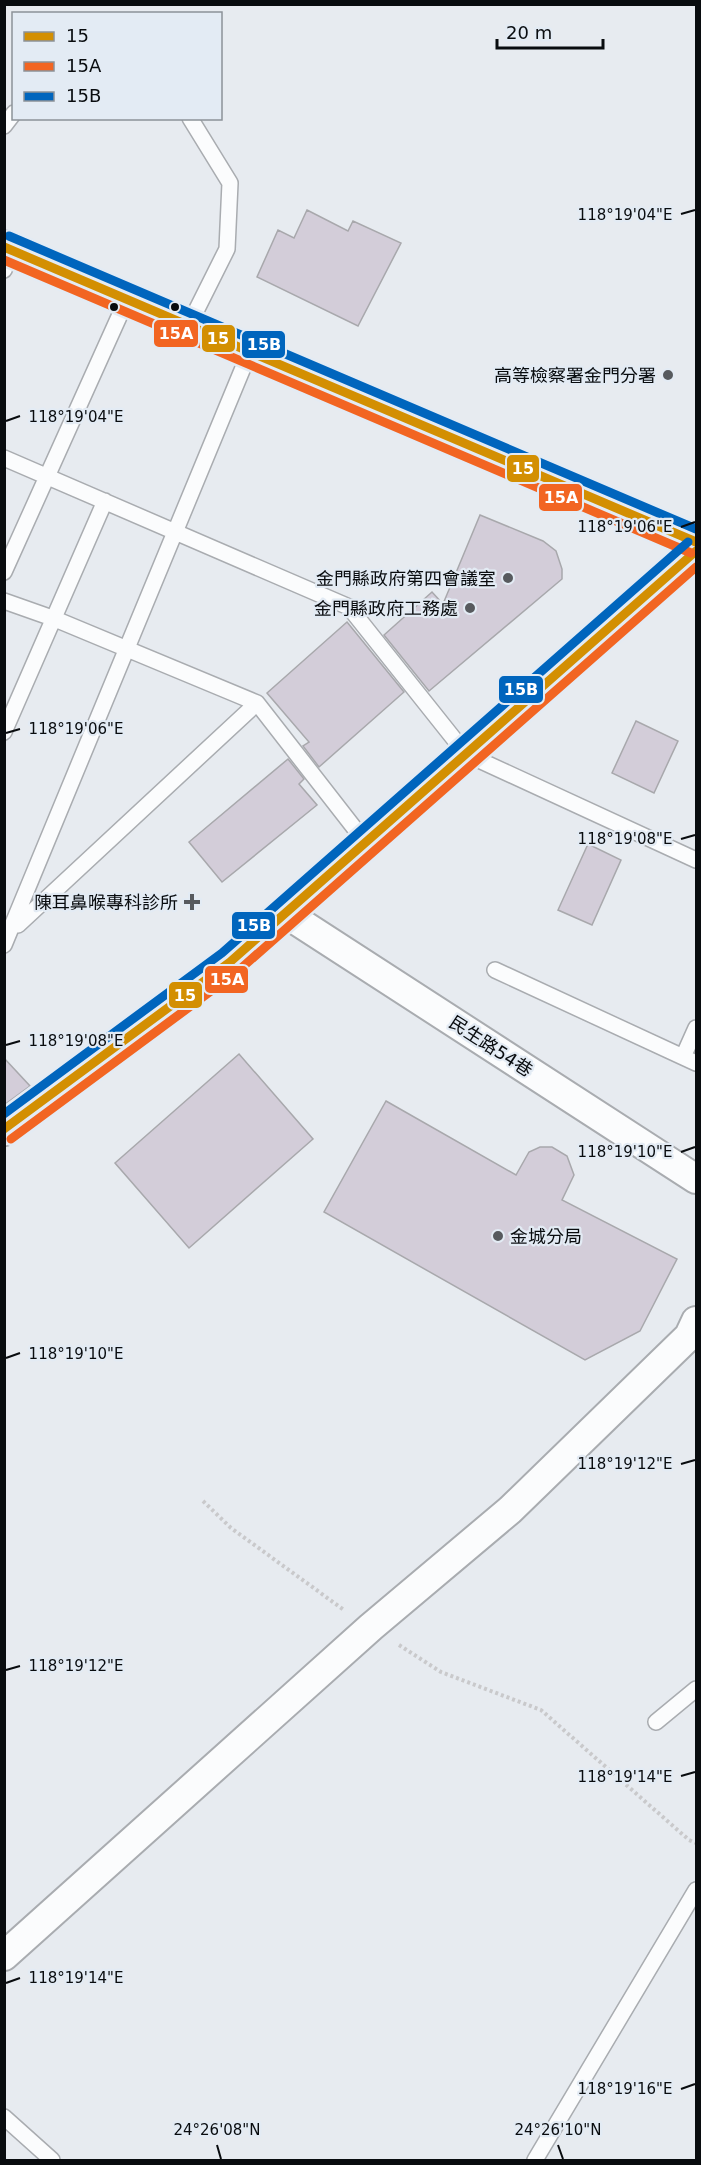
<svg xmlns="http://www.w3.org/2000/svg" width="701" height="2165" font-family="'DejaVu Sans','Noto Sans TC',sans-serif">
	<rect width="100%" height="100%" fill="#e7ebf0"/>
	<path fill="#d3cdd9" stroke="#a8a8ac" stroke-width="1.5" d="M307,210L348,231L353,221L401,243L358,326L257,277L278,230L294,238Z
		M480,515L543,541L556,551L562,569V579L429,691L384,635L432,592L443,604Z
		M347,622L404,692L319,767L303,746L309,742L267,693Z
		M636,721L678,741L654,793L612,773Z
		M288,759L304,779L299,784L317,805L222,882L189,842Z
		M588,844L621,860L592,925L558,910Z
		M239,1054L313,1139L189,1248L115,1163Z
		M4,1058L30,1086L4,1105Z
		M386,1101L516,1175L529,1152L540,1147H552L567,1156L574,1175L562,1200L677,1259L640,1331L585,1360L324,1212Z"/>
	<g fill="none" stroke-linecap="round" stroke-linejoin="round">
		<defs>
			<path id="lane" d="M4,126L14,113
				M4,270L13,250
				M189,325L227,249L230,183L190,118
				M4,458L349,607L466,754L696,860
				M4,572L127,299
				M4,601L55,619L257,703L366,843
				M4,732L105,501
				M18,925L257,703
				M4,945L250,351
				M495,970L683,1057
				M696,1028L683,1057L696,1063
				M656,1722L696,1689
				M4,2117L52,2160
				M535,2160L696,1890"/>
			<path id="street" d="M285,913L696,1179
				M4,1956L371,1627L510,1510L689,1336L696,1321"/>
			<path id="secondary" d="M4,247L696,542
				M4,1129L230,962L696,551"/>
		</defs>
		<use href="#lane" stroke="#a9acb0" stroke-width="18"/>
		<use href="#street" stroke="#a9acb0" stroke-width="32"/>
		<use href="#secondary" stroke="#a9acb0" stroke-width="36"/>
		<path stroke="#c9c9cb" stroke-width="4" stroke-dasharray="3 3" stroke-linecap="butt" d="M203,1501L231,1528L344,1610
			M399,1645L441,1672L541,1710L689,1840L696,1843"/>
		<use href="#lane" stroke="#fbfcfd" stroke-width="15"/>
		<use href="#street" stroke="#fbfcfd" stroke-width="28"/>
		<use href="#secondary" stroke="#f9f6f7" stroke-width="33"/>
		<defs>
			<path id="bus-1" d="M4,247L696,542
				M4,1129L230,962L696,551"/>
			<path id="bus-2" d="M4,260L691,553
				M11,1139L238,971L696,567"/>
			<path id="bus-3" d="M9,236L696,529
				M4,1114L222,953L688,542"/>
		</defs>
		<use href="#bus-1" stroke="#e3ebf4" stroke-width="14"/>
		<use href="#bus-2" stroke="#e3ebf4" stroke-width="14"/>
		<use href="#bus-3" stroke="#e3ebf4" stroke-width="14"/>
		<use href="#bus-1" stroke="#d38f02" stroke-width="9"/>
		<use href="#bus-2" stroke="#f26522" stroke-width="9"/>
		<use href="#bus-3" stroke="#0065bd" stroke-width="9"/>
	</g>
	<path fill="none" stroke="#090c0f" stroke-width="2" d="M681,214L695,210M6,421L20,416M681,527L695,522M6,733L20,729M681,839L695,835M6,1045L20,1041M681,1152L695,1147M6,1358L20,1353M681,1464L695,1460M6,1670L20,1666M681,1776L695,1772M6,1983L20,1978M681,2089L695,2084M217,2145L221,2159M558,2145L563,2159"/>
	<g fill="#090c0f" stroke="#e3ebf4" stroke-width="2">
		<circle cx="114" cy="307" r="5"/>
		<circle cx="175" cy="307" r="5"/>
	</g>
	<g fill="#575a5e" stroke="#e3ebf4" stroke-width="2">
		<circle cx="668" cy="375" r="6"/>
		<circle cx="508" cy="578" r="6"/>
		<circle cx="470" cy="608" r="6"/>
		<path d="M189 893h6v6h6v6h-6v6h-6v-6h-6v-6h6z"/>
		<circle cx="498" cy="1236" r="6"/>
	</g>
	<g text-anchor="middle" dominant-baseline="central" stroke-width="4.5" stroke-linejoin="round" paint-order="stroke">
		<g font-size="18" fill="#090c0f" stroke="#e3ebf4" text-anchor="end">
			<text x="656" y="375">高等檢察署金門分署</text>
			<text x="496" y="578">金門縣政府第四會議室</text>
			<text x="458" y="608">金門縣政府工務處</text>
			<text x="178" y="902">陳耳鼻喉專科診所</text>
			<text x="510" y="1236" text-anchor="start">金城分局</text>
		</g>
		<g font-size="18" fill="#090c0f" stroke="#e3ebf4">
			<text transform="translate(491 1046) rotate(33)">民生路54巷</text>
		</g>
	</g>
	<g font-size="15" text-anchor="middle" fill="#090c0f" stroke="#e3ebf4" stroke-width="4.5" stroke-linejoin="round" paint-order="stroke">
		<text x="625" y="220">118°19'04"E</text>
		<text x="76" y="422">118°19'04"E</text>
		<text x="625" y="532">118°19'06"E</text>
		<text x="76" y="734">118°19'06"E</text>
		<text x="625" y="844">118°19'08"E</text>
		<text x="76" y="1046">118°19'08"E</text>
		<text x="625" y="1157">118°19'10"E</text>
		<text x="76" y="1359">118°19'10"E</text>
		<text x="625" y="1469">118°19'12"E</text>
		<text x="76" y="1671">118°19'12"E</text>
		<text x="625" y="1782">118°19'14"E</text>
		<text x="76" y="1983">118°19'14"E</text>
		<text x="625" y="2094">118°19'16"E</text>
		<text x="217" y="2135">24°26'08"N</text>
		<text x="558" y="2135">24°26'10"N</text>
	</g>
	<g stroke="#e3ebf4" stroke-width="2">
		<rect x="153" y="319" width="46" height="29" rx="6" fill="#f26522"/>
		<rect x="201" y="324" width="35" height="29" rx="6" fill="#d38f02"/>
		<rect x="241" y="330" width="45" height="29" rx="6" fill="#0065bd"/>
		<rect x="506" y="454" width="34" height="29" rx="6" fill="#d38f02"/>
		<rect x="538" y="483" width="45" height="29" rx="6" fill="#f26522"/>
		<rect x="498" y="675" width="46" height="29" rx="6" fill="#0065bd"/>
		<rect x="231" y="911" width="45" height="29" rx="6" fill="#0065bd"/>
		<rect x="204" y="965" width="45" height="29" rx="6" fill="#f26522"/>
		<rect x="168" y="981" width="35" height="28" rx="6" fill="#d38f02"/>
	</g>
	<g font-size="16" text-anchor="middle" font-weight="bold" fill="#fff">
		<text x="176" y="339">15A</text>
		<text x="218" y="344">15</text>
		<text x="264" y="350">15B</text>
		<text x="523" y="474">15</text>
		<text x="561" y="503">15A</text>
		<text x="521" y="695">15B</text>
		<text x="254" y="931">15B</text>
		<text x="227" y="985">15A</text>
		<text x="185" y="1001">15</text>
	</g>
	<rect width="701" height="2165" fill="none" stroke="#090c0f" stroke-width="12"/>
	<rect x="12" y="12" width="210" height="108" fill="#e3ebf4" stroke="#8c9298" stroke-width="1.5"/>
	<rect x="24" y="32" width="30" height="9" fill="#d38f02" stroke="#8c9298" stroke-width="1.5"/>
	<text x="66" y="42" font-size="18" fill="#090c0f">15</text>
	<rect x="24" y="62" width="30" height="9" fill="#f26522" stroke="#8c9298" stroke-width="1.5"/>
	<text x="66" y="72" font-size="18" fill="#090c0f">15A</text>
	<rect x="24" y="92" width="30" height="9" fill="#0065bd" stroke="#8c9298" stroke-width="1.5"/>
	<text x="66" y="102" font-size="18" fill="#090c0f">15B</text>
	<path d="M497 39v9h106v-9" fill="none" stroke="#090c0f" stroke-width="3"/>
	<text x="506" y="39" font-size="18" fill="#090c0f" stroke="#e3ebf4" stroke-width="4.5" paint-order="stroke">20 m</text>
</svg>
